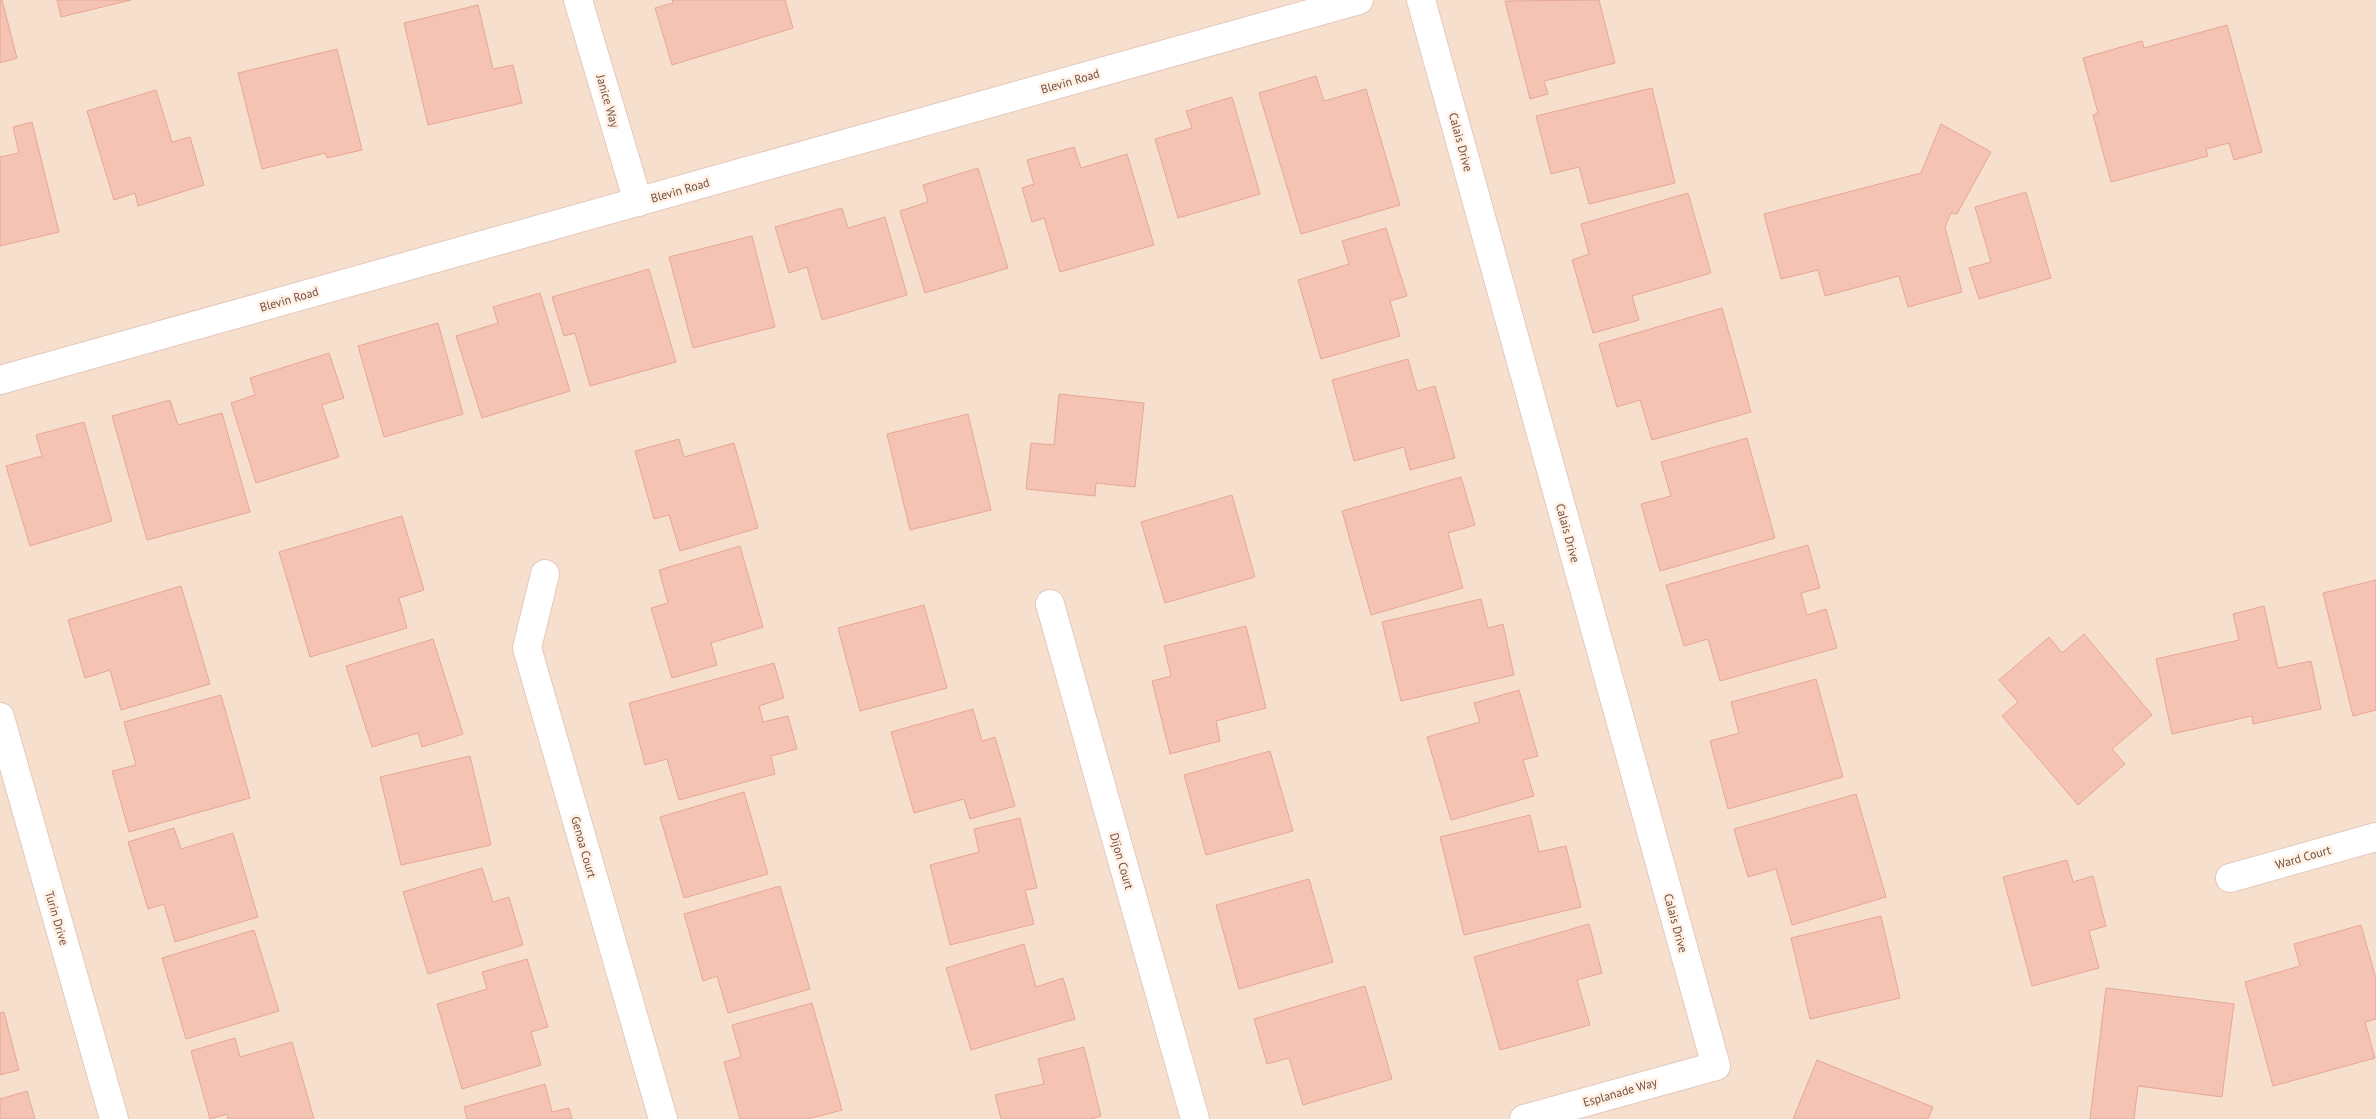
<svg xmlns="http://www.w3.org/2000/svg" width="2376" height="1119" font-family="'PT Sans',sans-serif">
	<rect width="100%" height="100%" fill="#fdecdd"/>
	<path fill="#f7dfce" d="M0,0H2376V1119H0Z"/>
	<path fill="#f4c3b3" stroke="#e7a793" d="M0,0H2L17,58L0,63Z
		M57,0H131L61,17Z
		M672,0H785L793,28L672,65L655,8L673,3Z
		M1599,0L1615,63L1544,81L1548,94L1530,99L1505,1Z
		M478,5L493,69L513,65L522,103L428,125L404,23Z
		M2227,25L2262,152L2234,160L2229,143L2206,149L2208,156L2111,182L2093,115L2098,113L2083,58L2142,41L2144,48Z
		M337,49L362,150L327,158L325,153L262,169L238,73Z
		M1316,76L1324,101L1366,89L1400,205L1301,234L1259,93Z
		M1652,88L1675,183L1589,204L1579,167L1551,174L1536,116Z
		M156,90L172,142L190,137L204,185L138,206L135,193L114,200L87,111Z
		M1232,97L1260,194L1178,218L1155,139L1192,128L1186,111Z
		M32,122L59,232L0,246V157L19,153L13,127Z
		M1941,124L1991,152L1957,214L1951,213L1945,227L1962,292L1908,307L1899,276L1825,296L1818,270L1781,279L1764,214L1921,173Z
		M1074,147L1081,168L1127,154L1154,245L1060,272L1044,218L1032,222L1022,188L1034,184L1027,160Z
		M978,168L1008,268L925,293L900,211L928,202L923,185Z
		M2026,192L2051,278L1979,299L1969,268L1991,262L1975,207Z
		M1688,193L1711,273L1632,296L1639,320L1593,333L1572,260L1589,254L1581,224Z
		M842,208L848,228L885,217L907,295L822,320L807,267L789,273L775,227Z
		M1386,228L1407,296L1390,301L1400,336L1321,359L1298,280L1349,264L1342,241Z
		M752,236L775,327L693,348L669,257Z
		M649,269L676,362L590,386L575,333L564,336L552,297Z
		M540,293L570,391L482,418L456,336L498,323L493,307Z
		M1722,308L1751,412L1652,440L1640,400L1617,407L1599,344Z
		M438,323L463,414L384,437L358,346Z
		M329,353L344,398L322,405L339,457L256,483L231,403L255,395L250,378Z
		M1408,359L1417,391L1435,386L1455,458L1410,470L1404,447L1354,461L1332,380Z
		M1059,394L1144,403L1135,487L1096,483L1095,496L1026,489L1031,443L1054,445Z
		M170,400L178,425L222,413L250,512L147,540L112,416Z
		M968,414L991,510L910,530L887,434Z
		M84,422L112,521L30,546L6,466L42,456L36,435Z
		M1747,438L1775,538L1660,571L1641,504L1671,496L1661,462Z
		M679,439L684,457L734,443L758,528L680,551L669,515L654,519L635,451Z
		M1461,477L1475,525L1448,533L1463,588L1371,615L1342,511Z
		M1232,495L1255,577L1165,603L1141,522Z
		M402,516L424,590L399,598L407,628L310,657L279,552Z
		M1808,545L1820,588L1801,593L1807,615L1826,609L1837,648L1720,681L1708,639L1684,646L1666,585Z
		M740,546L763,627L711,643L717,665L672,678L651,608L668,603L659,570Z
		M2376,580V710L2353,716L2323,593Z
		M181,586L210,684L121,710L110,670L85,678L68,620Z
		M1481,599L1488,628L1503,624L1514,675L1401,701L1382,622Z
		M924,605L947,688L860,711L838,628Z
		M2264,606L2278,668L2311,661L2321,709L2253,724L2252,716L2172,734L2156,659L2239,640L2233,614Z
		M1246,626L1266,708L1216,721L1220,741L1170,754L1152,681L1171,676L1164,646Z
		M2084,634L2152,715L2112,749L2125,764L2078,805L2002,716L2018,702L1999,680L2049,637L2062,653Z
		M433,639L463,734L422,747L418,733L372,747L346,666Z
		M774,663L784,698L759,706L763,722L788,716L797,749L771,756L775,774L679,800L667,759L645,765L629,703Z
		M1816,679L1843,777L1728,809L1710,741L1739,733L1731,702Z
		M1519,690L1538,756L1523,760L1534,796L1451,820L1427,737L1480,722L1474,703Z
		M221,695L250,798L129,832L112,771L136,765L124,722Z
		M973,709L982,741L995,737L1015,806L970,819L964,799L914,813L891,732Z
		M1270,751L1293,831L1206,855L1184,775Z
		M470,756L491,845L401,865L380,777Z
		M744,792L768,874L684,898L660,817Z
		M1856,794L1886,897L1792,925L1776,869L1748,877L1734,829Z
		M1530,815L1539,852L1566,846L1581,907L1464,935L1440,837Z
		M1020,818L1037,888L1025,890L1034,924L950,945L930,865L979,852L974,829Z
		M174,828L181,849L233,833L258,917L175,942L164,904L148,909L128,842Z
		M2067,860L2073,882L2093,876L2106,926L2089,931L2099,968L2032,986L2003,877Z
		M482,868L493,902L509,897L523,945L428,974L403,892Z
		M1309,879L1333,962L1239,989L1216,905Z
		M780,886L810,989L728,1013L717,976L703,981L684,914Z
		M1881,916L1900,998L1810,1019L1791,938Z
		M1589,924L1602,973L1577,980L1590,1025L1500,1050L1474,957Z
		M2361,925L2376,979V1019L2365,1022L2375,1058L2273,1086L2245,982L2300,966L2294,944Z
		M254,930L279,1011L186,1039L162,958Z
		M1024,944L1036,987L1063,978L1075,1019L971,1050L946,968Z
		M527,959L548,1027L531,1032L541,1065L462,1089L437,1004L487,989L482,972Z
		M1365,986L1392,1079L1303,1105L1289,1058L1267,1064L1254,1019Z
		M2106,988L2234,1004L2222,1097L2138,1086L2134,1119H2090Z
		M812,1003L842,1110L808,1119H740L724,1062L741,1057L732,1025Z
		M4,1012L19,1070L0,1075V1013Z
		M235,1038L240,1057L292,1042L314,1119H228L227,1114L210,1119L191,1051Z
		M1084,1047L1101,1116L1090,1119H1001L995,1095L1044,1084L1038,1059Z
		M1817,1060L1933,1107L1928,1119H1793Z
		M545,1084L552,1112L569,1108L572,1119H467L464,1107Z
		M27,1091L35,1119H0V1099Z"/>
	<g fill="none" stroke-linecap="round" stroke-linejoin="round">
		<defs>
			<path id="minor" d="M578,0L638,202
				M1421,0L1716,1066L1524,1119
				M545,574L527,648L663,1119
				M1050,604L1195,1119
				M0,717L114,1119
				M2230,878L2376,837"/>
			<path id="tertiary" d="M0,380L1359,0"/>
		</defs>
		<use href="#minor" stroke="#e3c8bc" stroke-width="30"/>
		<use href="#tertiary" stroke="#e3c8bc" stroke-width="30"/>
		<use href="#minor" stroke="#fff" stroke-width="28"/>
		<use href="#tertiary" stroke="#fff" stroke-width="28"/>
	</g>
	<g text-anchor="middle" dominant-baseline="central" stroke-width="5" stroke-linejoin="round" paint-order="stroke">
		<g font-size="12" fill="#734f45" stroke="#fff0e4">
			<text transform="translate(1070 81) rotate(-16)">Blevin Road</text>
			<text transform="translate(608 101) rotate(74)">Janice Way</text>
			<text transform="translate(1461 142) rotate(75)">Calais Drive</text>
			<text transform="translate(680 190) rotate(-16)">Blevin Road</text>
			<text transform="translate(289 299) rotate(-16)">Blevin Road</text>
			<text transform="translate(1568 533) rotate(75)">Calais Drive</text>
			<text transform="translate(584 847) rotate(74)">Genoa Court</text>
			<text transform="translate(2303 857) rotate(-16)">Ward Court</text>
			<text transform="translate(1122 861) rotate(74)">Dijon Court</text>
			<text transform="translate(57 918) rotate(74)">Turin Drive</text>
			<text transform="translate(1676 923) rotate(75)">Calais Drive</text>
			<text transform="translate(1620 1092) rotate(-16)">Esplanade Way</text>
		</g>
	</g>
</svg>
